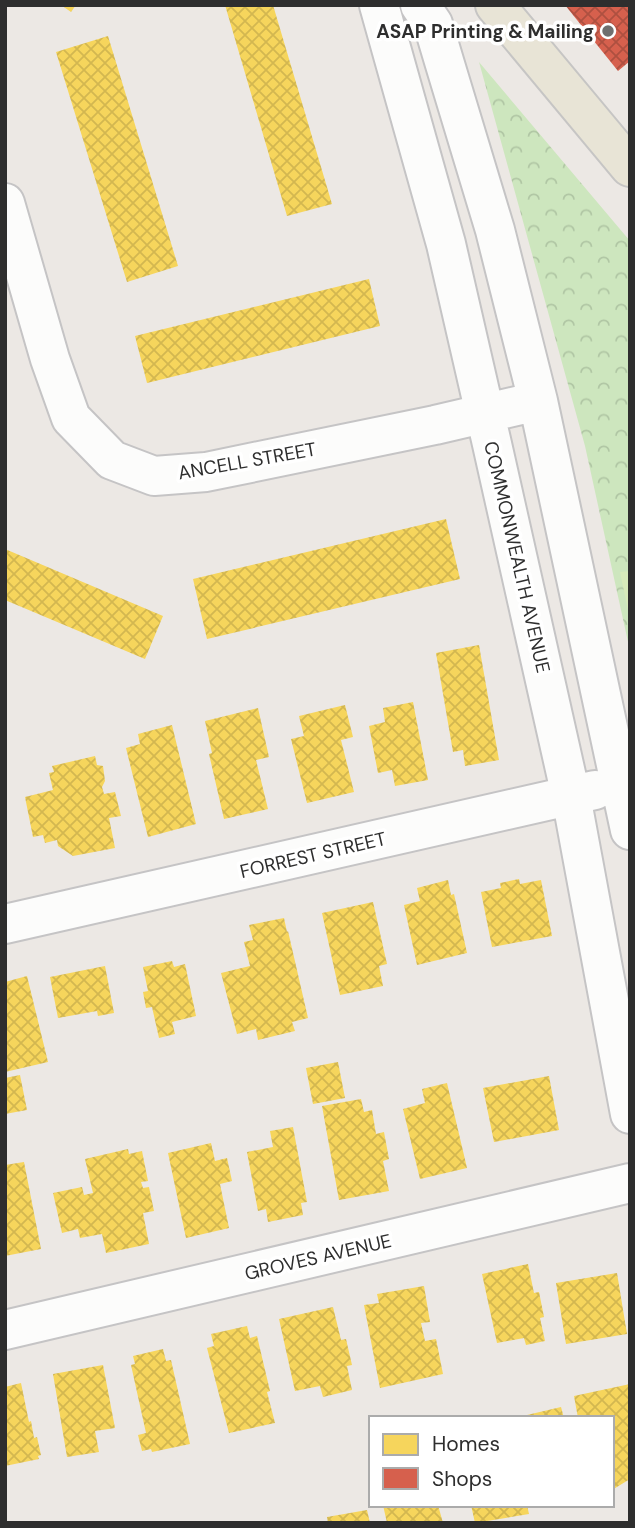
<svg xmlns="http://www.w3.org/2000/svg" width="635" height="1528" font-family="'DM Sans',sans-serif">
	<defs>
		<pattern id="forest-crowns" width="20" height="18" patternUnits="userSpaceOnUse" patternTransform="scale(1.75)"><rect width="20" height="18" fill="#cde6be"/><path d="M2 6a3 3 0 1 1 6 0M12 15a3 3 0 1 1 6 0" fill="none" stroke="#b0c6a4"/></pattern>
		<pattern id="homes-cross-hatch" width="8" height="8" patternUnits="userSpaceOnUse" patternTransform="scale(1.75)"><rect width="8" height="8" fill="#f6d55c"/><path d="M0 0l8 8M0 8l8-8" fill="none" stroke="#d3b750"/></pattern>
		<pattern id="shops-cross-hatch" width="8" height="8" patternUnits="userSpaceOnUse" patternTransform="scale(1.75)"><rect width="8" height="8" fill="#d6604d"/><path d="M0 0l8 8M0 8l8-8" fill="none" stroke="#ae5040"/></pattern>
	</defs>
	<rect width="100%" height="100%" fill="#ece8e4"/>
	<path fill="url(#forest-crowns)" d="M479,62L630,241V651L585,446Z"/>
	<path fill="#d7eabb" d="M630,571V620L620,572Z"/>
	<path fill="url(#homes-cross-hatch)" d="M61,5H76L71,12Z
		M225,5H273L332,204L287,216Z
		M108,36L178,266L127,282L56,52Z
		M369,279L380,326L147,383L135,336Z
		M446,519L460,579L207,639L193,579Z
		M5,549L163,616L145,659L5,600Z
		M479,645L499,760L465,766L463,750L453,752L436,653Z
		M413,702L428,780L395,786L392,770L378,773L369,726L385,722L383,708Z
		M345,705L353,737L341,740L354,792L307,803L291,739L304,736L299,716Z
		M258,708L269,757L256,760L268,809L224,819L209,754L212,753L205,721Z
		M172,725L196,824L148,837L126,748L140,744L138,734Z
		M95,756L97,765L103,766L105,781L102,787L104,794L115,792L121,816L109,818L115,848L73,856L58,846L57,840L45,843L43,835L33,837L25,797L53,790L49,773L54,772L52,766Z
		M519,879L520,884L541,880L552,936L492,947L481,892L501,888L500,883Z
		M448,880L451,895L454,894L467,953L417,965L404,905L420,901L417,888Z
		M373,902L387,964L379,966L383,986L340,995L322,913Z
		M284,918L287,932L288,931L308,1018L292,1022L295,1031L258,1040L256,1029L237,1034L221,973L250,966L244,942L253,940L249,925Z
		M172,961L174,967L185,964L196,1016L172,1022L175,1034L159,1038L152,1007L146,1008L143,992L148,991L143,967Z
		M105,966L114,1013L98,1016L97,1011L58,1018L50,977Z
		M27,976L48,1062L5,1072V982Z
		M338,1062L345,1098L313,1104L306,1068Z
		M20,1075L27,1110L5,1114V1078Z
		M549,1076L559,1130L494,1142L483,1088Z
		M447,1083L467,1168L420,1179L403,1109L425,1103L422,1089Z
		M361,1099L364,1112L372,1110L376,1134L384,1132L389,1159L383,1161L389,1191L339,1200L322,1106Z
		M293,1127L307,1202L301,1203L303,1215L268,1222L266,1209L258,1211L247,1152L273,1147L270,1131Z
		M211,1143L215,1161L227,1158L232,1181L220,1184L229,1228L186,1238L168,1153Z
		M128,1149L129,1154L142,1151L148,1181L141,1182L143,1188L149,1187L154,1211L143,1213L149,1244L106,1253L102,1234L80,1238L78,1229L62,1233L53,1193L82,1187L84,1195L93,1193L85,1159Z
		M24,1162L41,1249L5,1256V1165Z
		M528,1264L534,1293L539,1292L544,1317L540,1318L545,1341L526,1345L524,1338L497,1343L482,1274Z
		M617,1273L627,1334L566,1344L556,1283Z
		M424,1286L430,1322L421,1323L425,1341L436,1339L443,1374L380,1388L364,1305L379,1303L377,1294Z
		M333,1307L341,1340L346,1339L352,1365L347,1366L352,1390L323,1397L320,1386L295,1391L279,1319Z
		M247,1326L250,1338L257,1336L270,1391L267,1392L275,1423L229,1433L207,1348L214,1346L211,1334Z
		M163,1349L166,1361L171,1360L190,1444L152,1452L151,1449L142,1451L138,1435L146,1433L131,1365L135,1364L133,1356Z
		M103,1365L115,1428L95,1431L99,1452L67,1457L53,1374Z
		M21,1383L29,1422L31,1421L34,1438L37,1437L41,1455L38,1456L39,1459L5,1466V1387Z
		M630,1384V1479L612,1490V1418H578L574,1396Z
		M561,1407L564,1418H528L527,1415Z
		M383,1505H438L443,1523H387Z
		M471,1505H527L529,1514L475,1523Z
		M367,1510L370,1523H328L327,1517Z"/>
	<path fill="url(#shops-cross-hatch)" d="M565,5H630V61L618,71Z"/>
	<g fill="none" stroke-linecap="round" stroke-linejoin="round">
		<defs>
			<path id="minor" d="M379,5L446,244L492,444L571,796L630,1114
				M420,5L433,24L444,61L495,230L538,401L630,830
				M5,203L50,359L71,418L112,460L154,476L206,472L435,425L538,401
				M5,924L595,790
				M5,1330L630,1183"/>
			<path id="major" d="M495,5L630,167"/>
		</defs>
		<use href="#minor" stroke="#c5c4c5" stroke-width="42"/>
		<use href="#major" stroke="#c6c5c4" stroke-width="42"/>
		<use href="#minor" stroke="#fcfcfb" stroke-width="38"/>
		<use href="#major" stroke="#e8e4d6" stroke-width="38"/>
	</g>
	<circle fill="#706f6e" stroke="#fff" stroke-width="2.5" cx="608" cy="31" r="7"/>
	<g text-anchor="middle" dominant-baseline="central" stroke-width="7" stroke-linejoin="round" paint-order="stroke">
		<g font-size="19" font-weight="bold" fill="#2e2e2e" stroke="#fff" text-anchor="end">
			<text x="594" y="31">ASAP Printing &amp; Mailing</text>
		</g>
		<g font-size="19" fill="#2e2e2e" stroke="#fff">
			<text transform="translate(247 461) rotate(-10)">ANCELL STREET</text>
			<text transform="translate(517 557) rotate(77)">COMMONWEALTH AVENUE</text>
			<text transform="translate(313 855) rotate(-13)">FORREST STREET</text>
			<text transform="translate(318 1257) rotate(-13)">GROVES AVENUE</text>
		</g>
	</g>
	<rect width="635" height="1528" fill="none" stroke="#2e2e2e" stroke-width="14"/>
	<rect x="369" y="1416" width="245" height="91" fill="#ffffff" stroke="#ababab" stroke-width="2"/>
	<rect x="383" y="1434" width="35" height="21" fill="#f6d55c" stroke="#ababab" stroke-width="2"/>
	<text x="432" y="1451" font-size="21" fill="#2e2e2e">Homes</text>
	<rect x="383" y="1468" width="35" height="21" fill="#d6604d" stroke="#ababab" stroke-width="2"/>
	<text x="432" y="1486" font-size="21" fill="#2e2e2e">Shops</text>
</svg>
